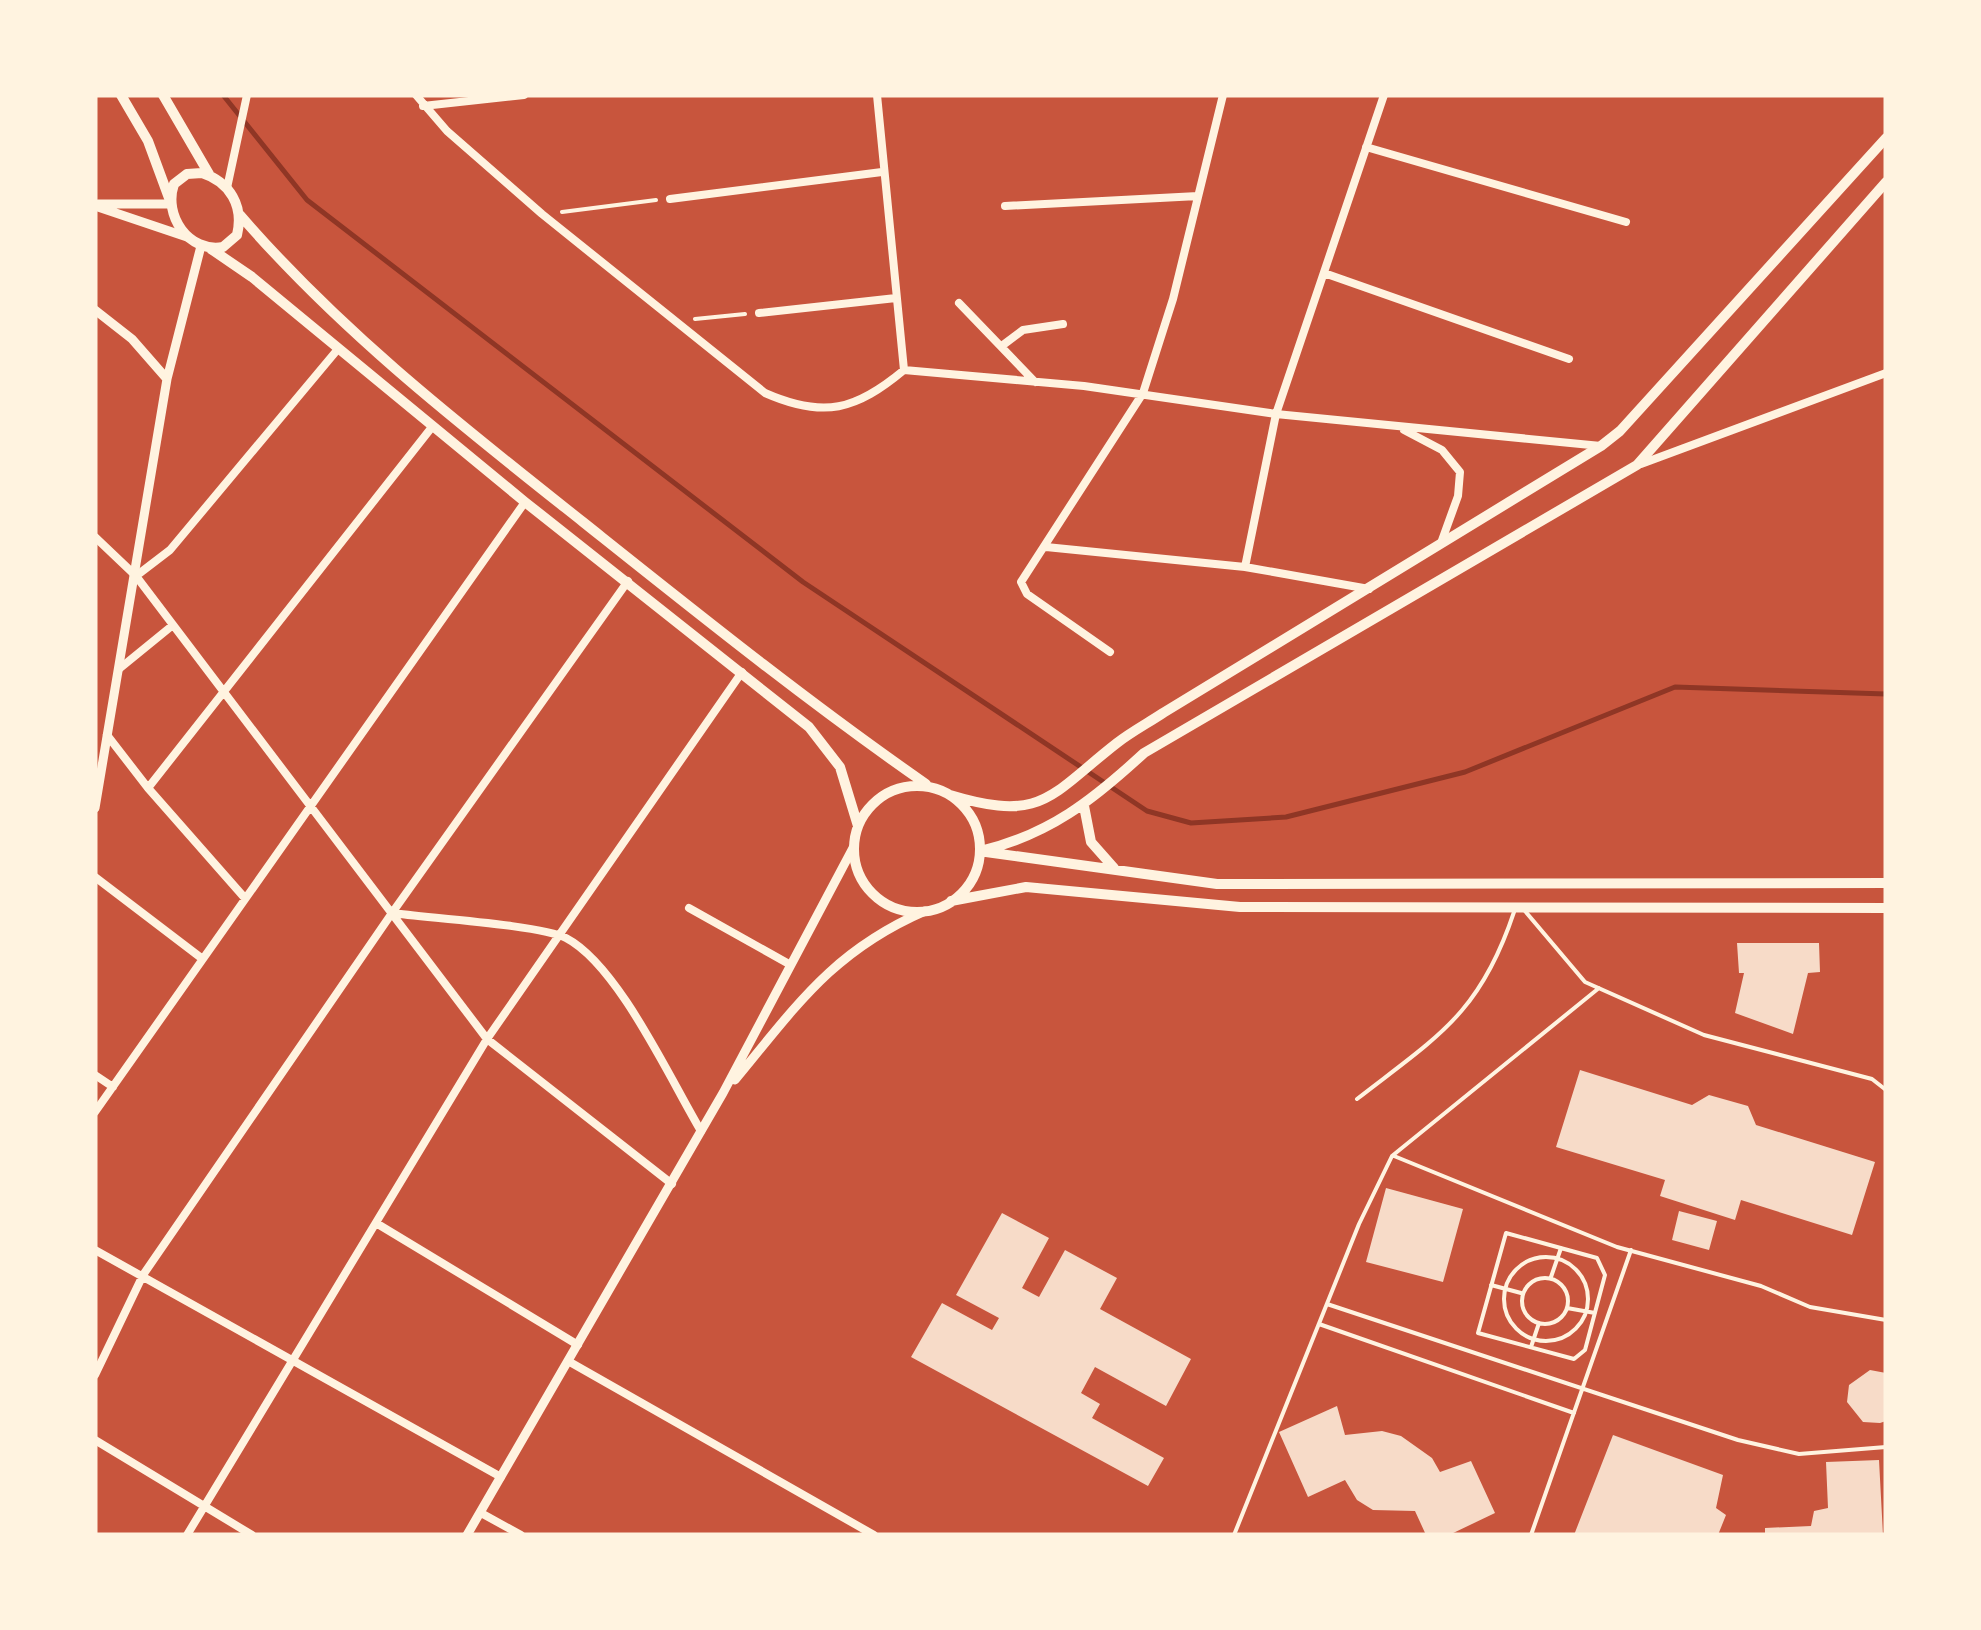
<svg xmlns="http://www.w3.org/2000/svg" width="1981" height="1630" font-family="'Public Sans',sans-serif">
	<rect width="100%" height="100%" fill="#c8553d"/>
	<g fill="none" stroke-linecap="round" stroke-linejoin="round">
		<path stroke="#8f3625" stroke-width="5" d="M223,95L307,200L803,582L1147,811L1191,823L1286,817L1465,772L1675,687L1886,694"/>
	</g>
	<path fill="#f7dbc8" d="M1737,943H1819L1820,972L1808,973L1793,1034L1735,1013L1744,973H1739Z
		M1580,1070L1692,1105L1709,1095L1748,1106L1756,1125L1875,1162L1852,1235L1741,1200L1735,1220L1660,1196L1665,1180L1556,1147Z
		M1386,1188L1463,1209L1443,1282L1366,1262Z
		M1679,1211L1717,1221L1709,1250L1672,1240Z
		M1002,1213L1049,1238L1022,1288L1039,1297L1065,1250L1117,1278L1100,1309L1191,1359L1166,1406L1095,1367L1081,1393L1100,1404L1092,1418L1164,1458L1148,1486L911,1357L942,1303L992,1330L999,1318L956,1295Z
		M1870,1370L1886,1373V1421L1880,1423L1863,1422L1847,1402L1849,1385Z
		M1337,1406L1345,1435L1382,1431L1401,1436L1432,1458L1440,1472L1471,1461L1495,1513L1449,1535H1426L1415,1511L1373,1510L1357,1500L1345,1480L1308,1497L1279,1432Z
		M1613,1435L1723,1475L1716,1508L1726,1515L1718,1535H1574Z
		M1879,1460L1883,1535H1765V1528L1811,1526L1814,1511L1828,1508L1826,1462Z"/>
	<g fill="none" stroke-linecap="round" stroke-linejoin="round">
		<path stroke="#fff3e0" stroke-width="4" d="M562,212L656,200
			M695,319L745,314
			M1506,1233L1597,1258L1605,1275L1585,1350L1574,1359L1478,1333Z
			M1504 1299a42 42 0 1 1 84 0a42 42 0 1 1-84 0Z
			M1551,1277L1561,1248
			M1522 1301a23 23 0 1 1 46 0a23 23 0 1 1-46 0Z
			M1491,1285L1521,1293
			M1567,1308L1595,1313
			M1531,1347L1539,1323"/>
		<path stroke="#fff3e0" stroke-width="4" d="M1525,911L1585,982L1704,1035L1872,1079L1886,1090
			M1357,1099C1438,1036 1480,1014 1514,912
			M1394,1156L1617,1247L1761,1286L1810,1307L1886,1320
			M1327,1304L1738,1440L1799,1454L1886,1447
			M1319,1324L1574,1413
			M1234,1535L1359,1224L1392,1156L1599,988
			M1531,1535L1631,1250"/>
		<path stroke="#fff3e0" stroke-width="8" d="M416,95L447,131L542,214L765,393C824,419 856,410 904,370L1084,386L1276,414L1601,446
			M877,95L904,370
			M423,106L524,95
			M1366,147L1626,222
			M227,188L247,95
			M670,199L882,172
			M1005,206L1198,196
			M1324,273L1569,359
			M959,303L1035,382
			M759,313L896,298
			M1003,345L1023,330L1063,324
			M1404,430L1442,450L1460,472L1458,496L1441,543
			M1641,464L1886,373
			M95,537L136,576L487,1039L672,1184
			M1046,547L1245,567L1369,589
			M1245,567L1276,414L1384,95
			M136,576L170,550L338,349
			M1110,652L1027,594L1021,582L1143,393L1173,299L1223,95
			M119,669L173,625
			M107,735L148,788L243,896
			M148,788L432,427
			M95,877L200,957
			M689,908L789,964
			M392,913C427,918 541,925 566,938C618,965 670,1079 701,1131
			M95,1075L113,1087
			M95,1112L525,502
			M376,1223L578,1345
			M95,1250L501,1477
			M568,1361L874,1535
			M95,1375L143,1275L392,913L628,581
			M95,1440L252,1535
			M481,1513L521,1535
			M187,1535L487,1039L742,672"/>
		<path stroke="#fff3e0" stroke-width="9" d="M98,204H170
			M95,206L187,237
			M95,310L132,339L167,379
			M95,808L167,379L201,246
			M735,1080C797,1005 833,951 925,911
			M467,1535L723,1093L854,846"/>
		<path stroke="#fff3e0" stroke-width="10" d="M121,95L148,141L169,198
			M163,95L209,174
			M202,173C230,182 244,206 237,235L223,247C189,253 163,216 174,184L187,174Z
			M240,215C341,332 462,426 583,522C696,612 808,702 926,784
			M211,249L252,277L525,502L809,727L840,767L858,826
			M854 849a63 63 0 1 1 126 0a63 63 0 1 1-126 0Z
			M950,795C1043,823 1049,796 1117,743C1131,732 1148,723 1163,713L1601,446L1620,431L1886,138
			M1084,806L1091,842L1114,868
			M980,851C1049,835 1093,800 1144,753L1637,465L1886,182
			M986,852L1217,884L1886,883
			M951,901L1026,887L1240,907L1886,908"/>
	</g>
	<rect width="1981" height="1630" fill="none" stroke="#fff3e0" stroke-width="195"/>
</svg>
